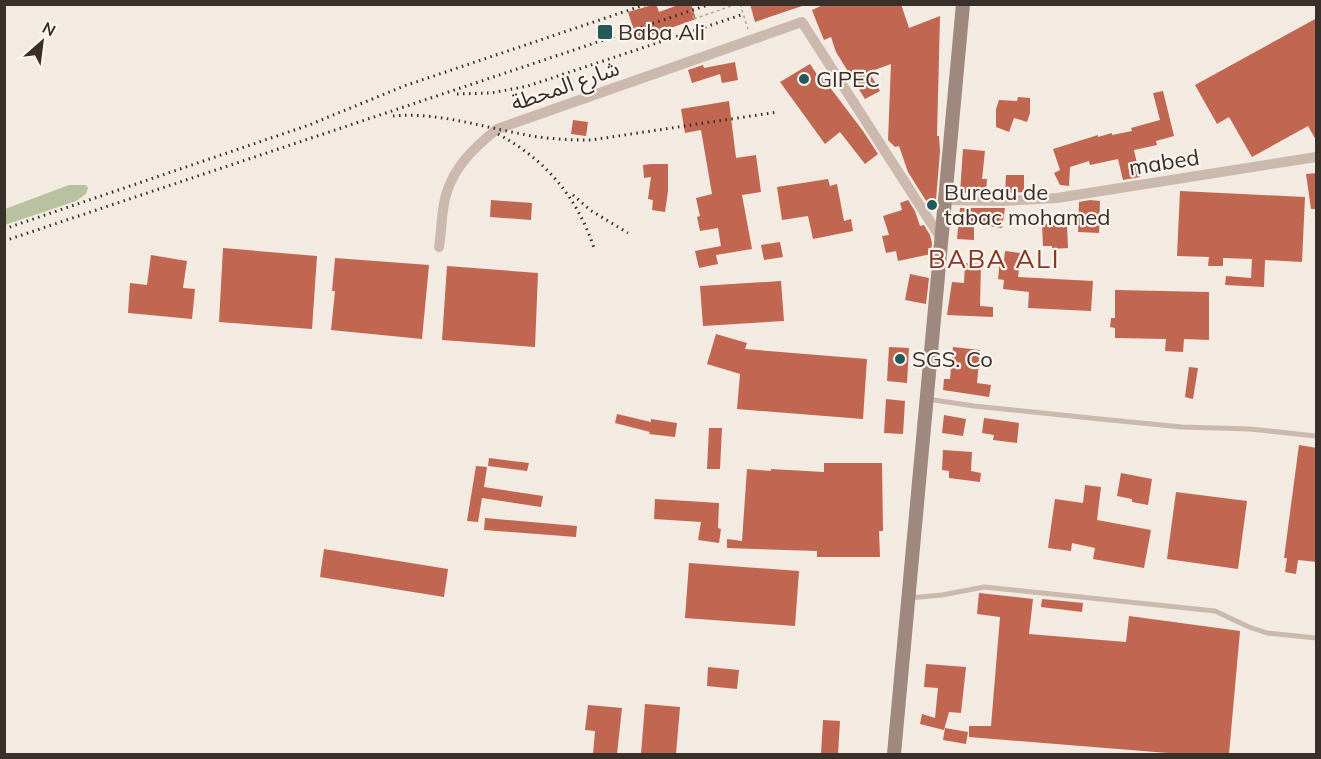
<svg xmlns="http://www.w3.org/2000/svg" width="1321" height="759" font-family="Mulish,'Noto Sans Arabic',sans-serif">
	<rect width="100%" height="100%" fill="#f3eae1"/>
	<path fill="#b8c2a1" d="M69,185H86L88,188L86,194L76,201L5,225V209Z"/>
	<path fill="#c16650" d="M656,4L659,12L681,4H691L696,19L637,40L628,12Z
		M750,4H802V6L755,22Z
		M825,4H901L909,28L940,16L937,136H939L940,151L936,200L928,204L908,172L899,146L895,147L888,140L891,64L869,72L880,91L865,99L836,52L831,37L824,40L817,23L812,10Z
		M1317,18V142L1308,126L1252,157L1229,117L1217,124L1195,85Z
		M735,62L738,80L722,83L720,74L692,83L688,70L703,65L704,68Z
		M810,64L820,79L822,77L863,131L878,154L865,164L840,132L825,144L780,82Z
		M1163,91L1174,136L1156,141L1157,145L1134,150L1140,177L1123,180L1118,159L1090,165L1089,161L1070,167L1069,186L1060,185L1054,173L1060,170L1053,149L1098,135V137L1112,133V135L1132,131L1131,128L1160,120L1153,93Z
		M1018,97L1030,98V113L1027,122L1014,118L1009,132L996,127V109L999,100L1017,101Z
		M729,101L736,158L756,155L761,192L742,195L752,249L716,255L718,264L699,268L695,251L721,246L718,228L700,231L697,217L700,216L696,198L712,194L701,130L685,133L681,109Z
		M573,120L588,122L586,136L571,134Z
		M963,149L985,151L982,179H987L986,192L960,193Z
		M651,164H668V191L665,212L652,210L653,200L648,199L651,177L644,178L643,165Z
		M1317,173V209H1311L1306,174Z
		M1006,175H1024V192L1005,193Z
		M828,179L830,186L837,184L844,221L851,219L853,231L813,239L808,216L782,220L777,187Z
		M1180,191L1305,197L1302,262L1265,260L1264,287L1225,285L1226,276L1251,278L1252,259L1223,258V266H1208L1209,257L1177,256Z
		M491,200L532,203L531,220L490,217Z
		M908,200L915,211L920,226L924,225L930,235L932,243L931,254L898,261L896,251L886,253L882,236L889,235L883,216L902,210L900,203Z
		M1090,200L1100,201L1099,233L1078,232L1079,202Z
		M960,208H1005L1002,228L974,224V240L957,239Z
		M1056,223V227L1067,226L1068,248L1052,249V246H1043L1042,224Z
		M780,242L783,257L764,260L761,245Z
		M223,248L317,256L312,329L219,322Z
		M1005,251L1021,253L1018,277L1093,281L1091,311L1028,308L1029,292L1003,289L1004,280L998,279L1000,260H1004Z
		M151,255L187,261L183,288L195,289L192,319L128,313L130,283L147,285Z
		M335,258L429,265L422,339L331,330L335,291H332Z
		M965,263L981,264L980,306L993,307V317L947,315L952,282L964,283Z
		M447,266L538,273L535,347L442,340Z
		M910,274L929,278L926,304L905,300Z
		M781,281L784,321L703,326L700,286Z
		M1115,290L1209,292V340L1184,339L1183,352L1165,351L1166,339L1115,338V328L1110,327L1111,318H1115Z
		M716,334L747,343L745,349L867,359L863,419L737,409L740,374L707,364Z
		M889,347L909,348L907,383L887,381Z
		M953,347L980,350L977,383L991,385L989,397L943,390L944,379H950Z
		M1189,367L1198,368L1193,399L1185,397Z
		M886,399L905,401L903,434L884,433Z
		M617,414L651,422V419L677,423L675,437L649,434L650,432L615,423Z
		M944,415L966,419L963,436L942,433Z
		M984,418L1019,423L1017,443L993,440L994,435L982,433Z
		M709,428H722L720,469H707Z
		M1299,445L1317,448V562L1298,560L1296,574L1285,572L1287,558H1284Z
		M943,450L972,452L971,471L981,473L980,482L949,478V471L942,470Z
		M489,458L529,463L527,471L488,466Z
		M824,463H882L883,531H879L880,557H817V551L727,548V539L742,541L747,469L771,471V469L824,472Z
		M476,466L487,467L484,487L543,496L541,507L482,498L478,522L467,521Z
		M1121,473L1152,479L1148,505L1132,502V499L1117,496Z
		M1085,485L1101,487L1097,520L1151,530L1144,568L1093,559L1095,548L1072,543L1071,551L1048,548L1055,499L1083,503Z
		M1176,492L1247,501L1238,569L1167,559Z
		M655,499L719,503L718,528L721,529L719,543L698,540L701,522L654,519Z
		M485,518L577,526L576,537L484,530Z
		M324,549L448,569L444,597L320,577Z
		M689,563L799,571L795,626L685,618Z
		M979,593L1033,599L1029,634L1126,642L1129,616L1240,631L1229,754H1180L969,737V726H991L1000,617L977,614Z
		M1042,599L1083,603L1082,612L1041,607Z
		M926,664L966,667L961,713L949,712L944,730L920,724L922,714L935,718L938,688L924,687Z
		M708,667L739,670L737,689L707,686Z
		M645,704L680,707L676,754H641Z
		M588,705L622,708L617,754H593L595,731L585,730Z
		M823,720L840,721L838,754H821Z
		M945,728L968,732L966,744L943,740Z"/>
	<g fill="none" stroke-linecap="round" stroke-linejoin="round">
		<path stroke="#b7a397" stroke-width="1.5" stroke-dasharray="3 3" stroke-linecap="butt" d="M740,4L748,29
			M694,19L737,4"/>
		<path stroke="#cbb9ad" stroke-width="5" d="M927,399L974,406L1100,419L1182,427L1250,429L1316,436
			M909,598L942,595L984,587L1215,611L1249,627L1267,633L1316,638"/>
		<path stroke="#cbb9ad" stroke-width="10" d="M945,200L1004,201L1057,198L1316,157
			M439,247C442,230 441,211 446,195C454,166 475,147 497,129L802,22L942,240"/>
		<path stroke="#9f887e" stroke-width="14" d="M894,754L963,4"/>
		<path stroke="#392f2b" stroke-width="3" stroke-dasharray="1.5 4.5" stroke-linecap="butt" d="M457,94L491,93L528,86L741,15
			M393,116C437,112 478,126 522,134C544,139 568,140 591,140L778,112
			M498,134C546,160 577,197 594,248
			M573,195L590,210L628,233
			M4,229L309,125L404,86L647,4
			M4,241L711,4"/>
		<path stroke="#b7a397" stroke-width="1.5" stroke-dasharray="3 3" stroke-linecap="butt" d="M689,4L694,19"/>
	</g>
	<g fill="#22595a" stroke="#faf4ee" stroke-width="2">
		<rect x="597" y="24" width="16" height="16" rx="3"/>
		<circle cx="804" cy="79" r="6"/>
		<circle cx="932" cy="205" r="6"/>
		<circle cx="900" cy="359" r="6"/>
	</g>
	<g text-anchor="middle" dominant-baseline="central" stroke-width="4.5" stroke-linejoin="round" paint-order="stroke">
		<g font-size="22" fill="#392f2b" stroke="#faf4ee" text-anchor="start">
			<text x="618" y="32">Baba Ali</text>
			<text x="816" y="79">GIPEC</text>
			<text x="944" y="192">Bureau de<tspan x="944" dy="25">tabac mohamed</tspan></text>
			<text x="912" y="359">SGS. Co</text>
		</g>
		<g font-size="22" fill="#392f2b" stroke="#faf4ee">
			<text transform="translate(565 85) rotate(-19)">شارع المحطة</text>
			<text transform="translate(1164 162) rotate(-9)">mabed</text>
		</g>
		<g font-size="26" letter-spacing="1.5" fill="#863927" stroke="#faf4ee">
			<text x="994" y="258">BABA ALI</text>
		</g>
	</g>
	<rect width="1321" height="759" fill="none" stroke="#392f2b" stroke-width="12"/>
	<g transform="translate(42 42) rotate(28)" stroke="#faf4ee" stroke-width="4.5" paint-order="stroke">
	<path d="M0-4.5L10 22L0 15L-10 22Z" fill="#392f2b"/>
	<text y="-9" font-size="16" font-weight="bold" text-anchor="middle" fill="#392f2b">N</text>
	</g>
</svg>
